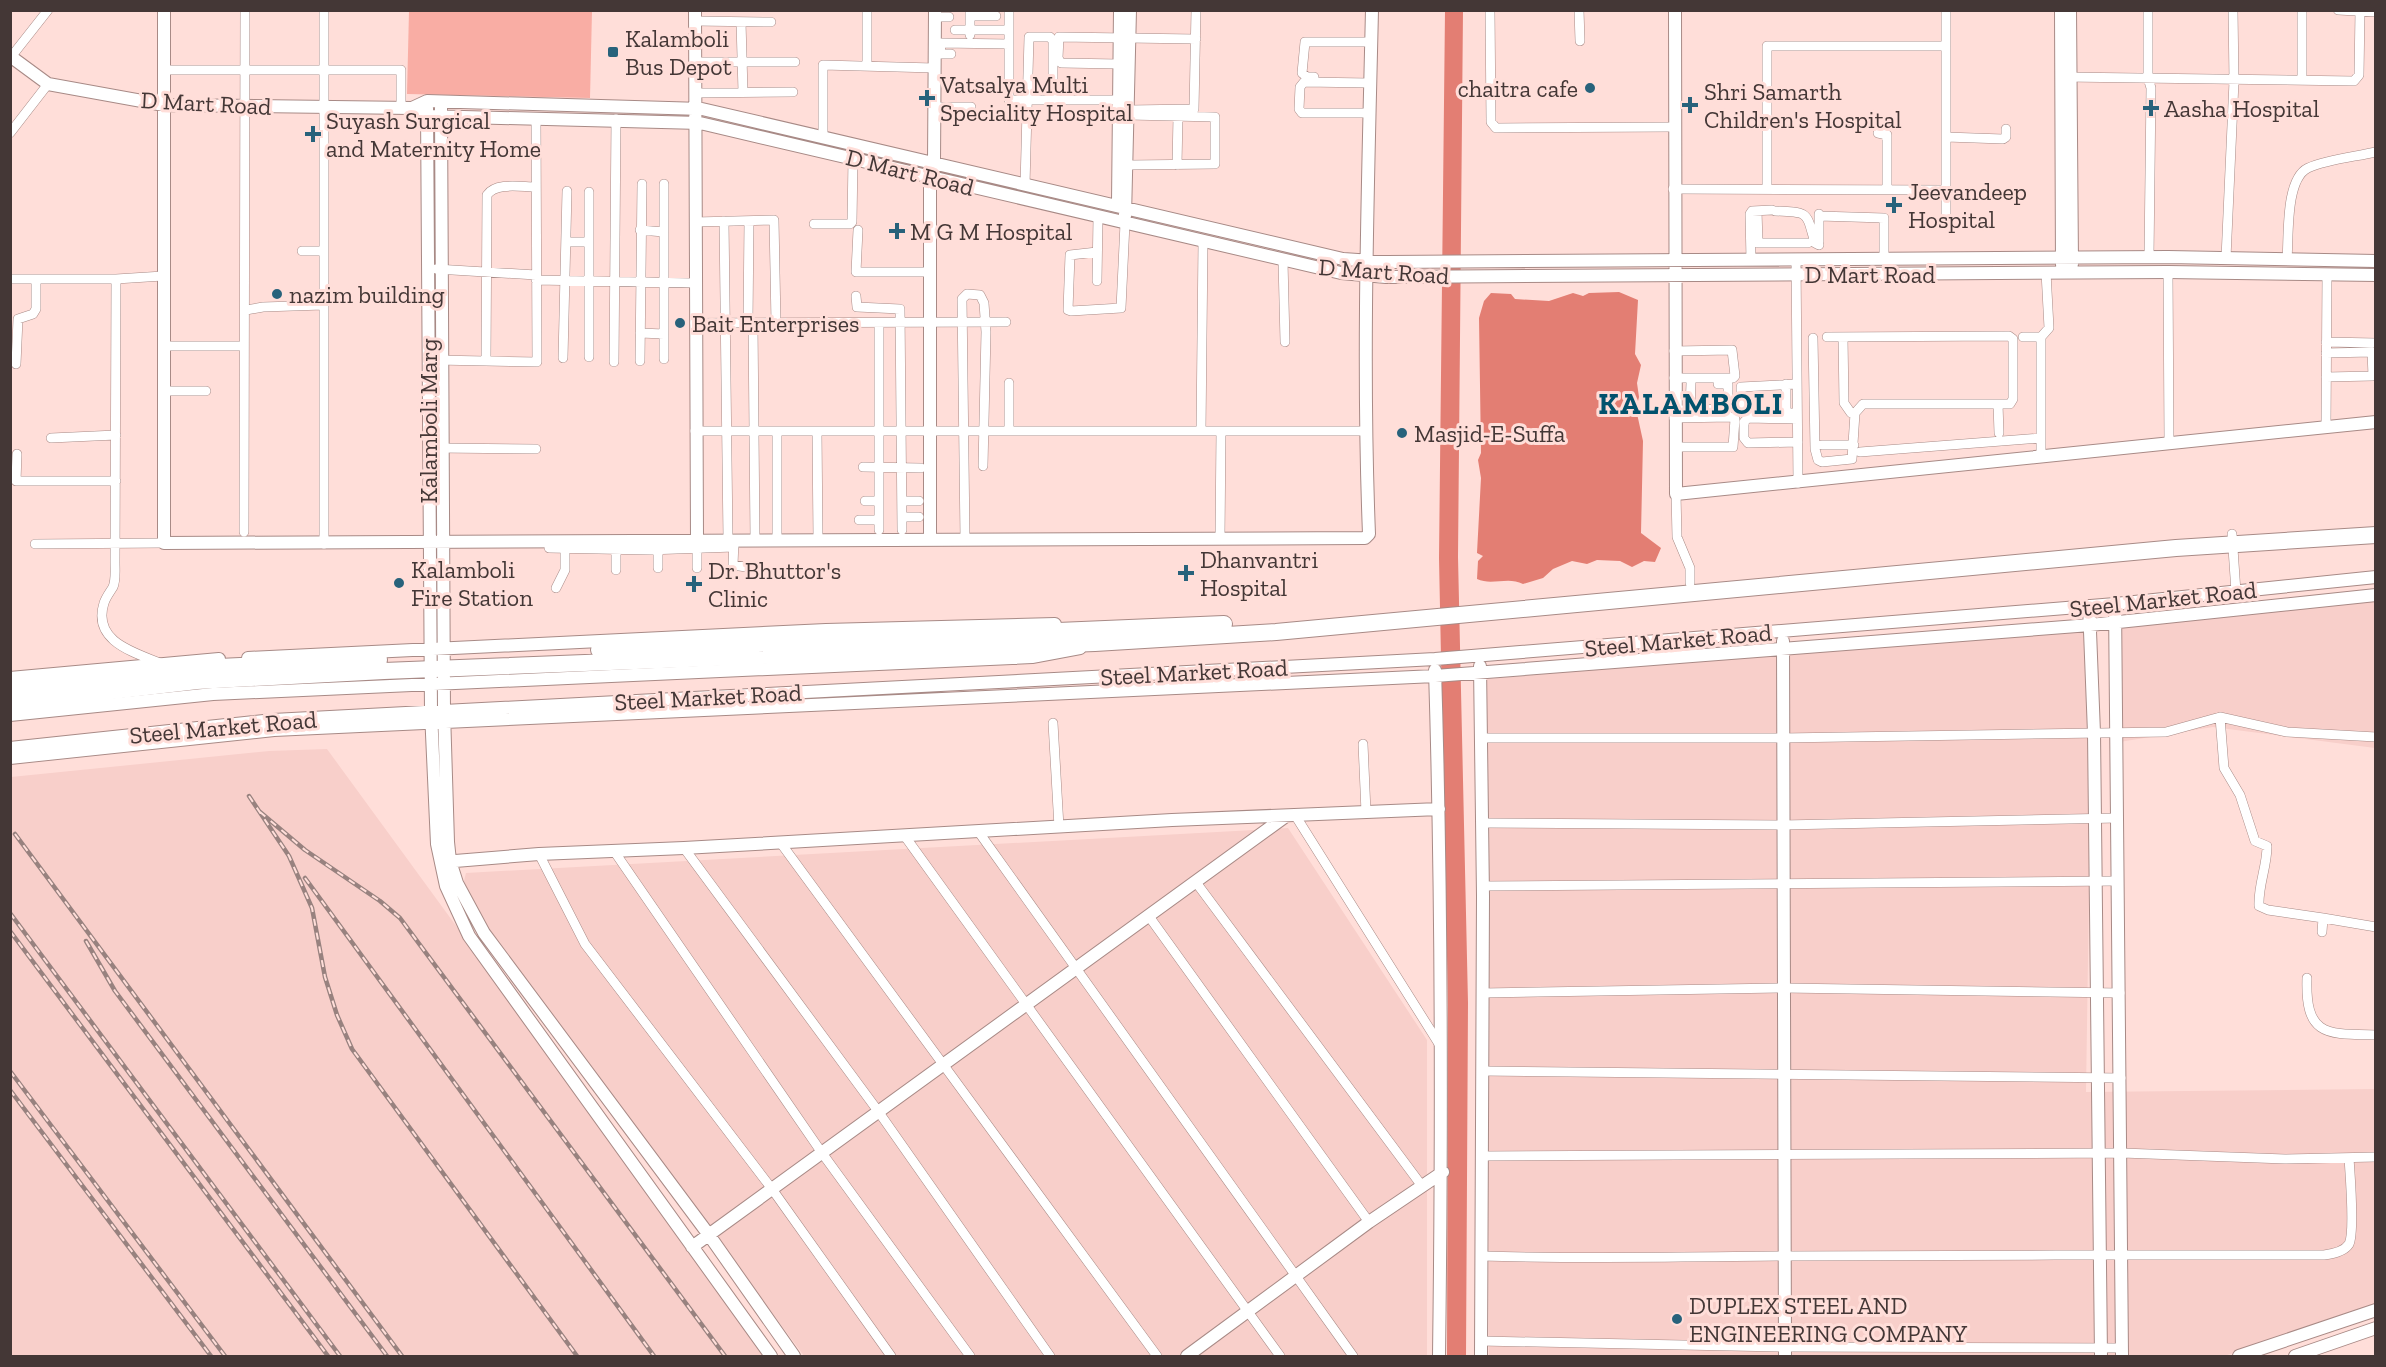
<svg xmlns="http://www.w3.org/2000/svg" width="2386" height="1367" font-family="'Zilla Slab',serif">
	<rect width="100%" height="100%" fill="#ffded9"/>
	<path fill="#f8cfca" d="M2375,600V748L2213,727L2113,743L2114,625Z
		M2093,627L2086,1092L2375,1089V1308L2224,1356H1489L1487,679Z
		M327,749L770,1356H11V777L269,751Z
		M1288,828L1427,1040V1356H804L479,915L464,881L466,873Z"/>
	<path fill="#f9ada4" d="M409,11H592L590,98L407,94Z"/>
	<path fill="#e37e73" d="M1463,10L1458,557L1468,1003L1466,1356H1447L1448,1005L1439,558L1445,11Z
		M1619,292L1638,300L1635,354L1641,365L1637,383L1639,397L1636,409L1643,441L1641,533L1661,548L1655,562L1644,561L1632,567L1620,561L1597,560L1587,564L1572,561L1553,569L1543,578L1523,584C1508,576 1492,586 1477,579L1478,561L1483,556L1477,553L1481,478L1478,460L1481,453L1479,318L1484,301L1491,293L1511,294L1515,299L1549,301L1573,293L1583,296L1589,293Z"/>
	<g fill="none" stroke-linecap="round" stroke-linejoin="round">
		<defs>
			<path id="street" d="M867,10V66
				M1009,10V100H1124
				M1490,10L1491,122L1496,128L1674,127
				M1579,10L1580,41
				M1946,10V218
				M2148,10V78L2151,88L2149,258
				M2338,10L2376,12
				M970,16H996
				M935,17H949
				M695,21L771,22
				M741,22L743,92
				M955,30H1009
				M970,35V10
				M934,54H951
				M940,54L941,43L1009,44
				M11,57L48,10
				M695,62H795
				M1119,64L1061,63L1058,58L1059,37L1196,39
				M164,70H401V108
				M1314,77H1307L1302,73L1305,42H1371
				M2065,77L2354,81L2359,75L2360,11
				M2302,80V10
				M695,93L793,92
				M934,107H971
				M1129,110L1194,109L1196,10
				M1369,113H1302L1299,109L1300,87L1304,82L1370,83
				M10,133L48,84
				M1878,133L1887,135V190
				M823,137V65L934,68
				M1946,137L2003,139L2006,137V129
				M1129,165L1215,164V117L1129,115
				M1177,165L1178,116
				M1025,185L1029,37H1050L1053,41V100
				M1673,189L1946,190
				M1767,189V46H1946
				M1757,211L1758,243H1808
				M1775,211C1810,212 1806,212 1815,243L1819,245
				M1819,216L1884,218V259
				M724,221L728,539
				M695,222L774,220L776,323
				M814,224H850L852,222L853,158
				M640,230L664,232
				M858,230L856,272H930
				M566,242H588
				M1819,242V214
				M302,251H323
				M1097,252L1070,255L1068,310L1071,311L1121,308L1125,223
				M2226,258L2234,81L2233,10
				M2287,259C2289,237 2285,179 2308,168C2328,159 2354,157 2376,152
				M1751,260L1750,214L1752,211L1772,210
				M1796,260L1798,483
				M1283,261L1285,342
				M436,269L536,275
				M2168,272L2169,443
				M10,279H116L163,276
				M116,279L115,563C115,571 116,580 113,587C110,592 106,597 104,603C92,641 133,652 160,663
				M536,280L695,283
				M1097,281L1098,217
				M856,296L857,307L900,309L902,530
				M246,310L263,307L323,305
				M695,323L1006,322
				M748,323L749,221
				M753,323L755,539
				M879,323V530
				M640,333L664,334
				M1843,337L1844,403L1851,413H1855
				M2023,337H2041
				M1813,338L1815,449L1818,460L1822,462L1852,459L1855,413L1863,404H2010L2013,399V339L2009,336L1827,337
				M2326,342L2376,343
				M163,346H244
				M1674,351L1732,350L1735,376L1733,378H1674
				M589,357V192
				M563,358L567,191
				M664,359V184
				M436,360L537,362L536,118
				M486,361L487,195C496,182 521,187 535,187
				M640,361L642,184
				M614,362L616,119
				M16,364L18,319L33,314L36,309V279
				M2326,377L2373,376L2372,352L2326,353
				M1786,384V413
				M1797,384L1741,387V409L1744,411L1797,413
				M163,391H206
				M1998,404L1999,433
				M1690,409L1691,383
				M1674,410L1728,409V384H1718
				M1674,418L1731,417L1735,419L1733,447H1675
				M1797,419L1748,418L1744,422V438L1748,443L1798,442
				M2326,427L2327,274
				M695,431H1365
				M777,431V539
				M817,431L818,539
				M1009,431V383
				M1201,431L1203,242
				M51,438L116,435
				M1822,445H1854
				M437,448L536,449
				M1860,452L2041,438
				M17,454L16,481H116
				M2041,457V337L2049,328L2046,272
				M863,467L921,468
				M1676,494L1677,537L1690,568V583
				M865,501H879
				M902,501H919
				M902,517H919
				M859,520H879
				M244,532L245,10
				M2232,534L2236,592
				M1220,538L1221,431
				M965,539L962,299L967,294L980,295L984,303L986,332L983,466
				M734,541L733,565L746,567
				M35,544L164,543
				M324,544V10
				M658,545V568
				M697,545V568
				M549,548L648,550L734,547
				M616,570V545
				M556,588L565,570V542
				M2220,717L2224,768L2240,795L2255,841L2267,846C2267,867 2258,885 2259,906L2268,910L2323,918
				M1053,723L1059,827
				M1480,738H1783L2166,732L2220,717L2287,732L2376,737
				M1363,744L1366,812
				M1295,815L1441,1047
				M1482,823L1783,825L2118,818
				M978,831L1353,1356
				M904,835L1280,1356
				M780,842L1157,1356
				M684,848L878,1111L1050,1356
				M614,851L822,1153L970,1356
				M539,854L585,944L772,1189L891,1356
				M1195,881L1422,1186
				M1483,886L2118,881
				M1148,915L1369,1222
				M2322,932L2323,918L2376,927
				M2307,978C2305,1037 2327,1034 2376,1035
				M1483,993L1784,988L2120,993
				M1483,1071L2121,1078
				M1483,1156L2122,1153L2285,1159L2376,1157
				M1482,1256C1583,1259 1684,1257 1785,1256C1965,1256 2144,1254 2324,1255C2332,1254 2344,1252 2349,1244C2355,1232 2350,1174 2349,1158
				M1481,1341L1785,1347L2122,1348"/>
			<path id="secondary" d="M164,10V543L1365,538L1369,534C1362,359 1368,185 1372,10
				M695,10L697,539
				M1675,10L1676,494L2376,422
				M2061,10L2062,265
				M2070,10L2072,264
				M10,56L48,84L164,105L412,108L427,116L700,123L1341,273L1386,277L2168,272L2376,275
				M412,108L427,101L702,109L1343,259L1387,262L2168,257L2376,261
				M427,108L431,712L437,844L446,886L469,936L771,1356
				M441,108L444,712L448,842L450,861L457,883L484,933L709,1235L794,1356
				M1118,202L1120,10
				M1125,216L1130,10
				M930,539V177L934,162L935,10
				M2115,604L2122,1356
				M2089,606L2094,733L2101,1356
				M1783,641L1785,1356
				M248,658L826,630L1055,624
				M1480,666L1483,896L1481,1356
				M1435,670C1442,899 1442,1127 1439,1356
				M10,678L219,659
				M10,715L213,694L1032,657L1080,648
				M10,748L273,720L1435,659L2115,604L2376,577
				M10,758L274,730L1435,676L2090,625L2376,595
				M443,862L539,854L684,848L1172,820L1439,809
				M692,1247L1286,816
				M1187,1356L1369,1222L1443,1172
				M2239,1356L2376,1310
				M2295,1356L2376,1328"/>
			<path id="highway" d="M599,650L1224,624
				M10,690L219,667L379,660
				M10,703L197,681L384,671L1095,643L1276,632L2176,548L2376,535"/>
		</defs>
		<use href="#street" stroke="#a88a86" stroke-width="10"/>
		<use href="#secondary" stroke="#a88a86" stroke-width="14"/>
		<use href="#highway" stroke="#a88a86" stroke-width="18"/>
		<use href="#street" stroke="#fff" stroke-width="9"/>
		<use href="#secondary" stroke="#fff" stroke-width="12"/>
		<use href="#highway" stroke="#fff" stroke-width="16"/>
		<defs>
			<path id="rail" d="M249,796L289,856L312,908L325,977L337,1015L352,1049L577,1356
				M260,812L305,850L380,901L400,918L725,1356
				M15,834L402,1356
				M305,878L654,1356
				M10,913L340,1356
				M10,931L328,1356
				M86,941L115,991L387,1356
				M10,1071L225,1356
				M10,1090L211,1356"/>
		</defs>
		<use href="#rail" stroke="#98827f" stroke-width="4.5"/>
		<use href="#rail" stroke="#ffded9" stroke-width="2" stroke-dasharray="7" stroke-linecap="butt"/>
	</g>
	<g fill="#28627b" stroke="#ffded9" stroke-width="2">
		<rect x="607" y="46" width="12" height="12" rx="3"/>
		<circle cx="1590" cy="88" r="6"/>
		<path d="M924 89h6v6h6v6h-6v6h-6v-6h-6v-6h6z"/>
		<path d="M1687 96h6v6h6v6h-6v6h-6v-6h-6v-6h6z"/>
		<path d="M2148 99h6v6h6v6h-6v6h-6v-6h-6v-6h6z"/>
		<path d="M310 125h6v6h6v6h-6v6h-6v-6h-6v-6h6z"/>
		<path d="M1891 196h6v6h6v6h-6v6h-6v-6h-6v-6h6z"/>
		<path d="M894 222h6v6h6v6h-6v6h-6v-6h-6v-6h6z"/>
		<circle cx="277" cy="294" r="6"/>
		<circle cx="680" cy="323" r="6"/>
		<circle cx="1402" cy="433" r="6"/>
		<path d="M1183 564h6v6h6v6h-6v6h-6v-6h-6v-6h6z"/>
		<circle cx="399" cy="583" r="6"/>
		<path d="M691 575h6v6h6v6h-6v6h-6v-6h-6v-6h6z"/>
		<circle cx="1677" cy="1319" r="6"/>
	</g>
	<g text-anchor="middle" dominant-baseline="central" stroke-width="6" stroke-linejoin="round" paint-order="stroke">
		<g font-size="24" fill="#443736" stroke="#ffded9" text-anchor="start">
			<text x="625" y="38">Kalamboli<tspan x="625" dy="28">Bus Depot</tspan></text>
			<text x="940" y="84">Vatsalya Multi<tspan x="940" dy="28">Speciality Hospital</tspan></text>
			<text x="1578" y="88" text-anchor="end">chaitra cafe</text>
			<text x="1704" y="91">Shri Samarth<tspan x="1704" dy="28">Children's Hospital</tspan></text>
			<text x="2164" y="108">Aasha Hospital</text>
			<text x="326" y="120">Suyash Surgical<tspan x="326" dy="28">and Maternity Home</tspan></text>
			<text x="1908" y="191">Jeevandeep<tspan x="1908" dy="28">Hospital</tspan></text>
			<text x="910" y="231">M G M Hospital</text>
			<text x="289" y="294">nazim building</text>
			<text x="692" y="323">Bait Enterprises</text>
			<text x="1414" y="433">Masjid-E-Suffa</text>
			<text x="1200" y="559">Dhanvantri<tspan x="1200" dy="28">Hospital</tspan></text>
			<text x="411" y="569">Kalamboli<tspan x="411" dy="28">Fire Station</tspan></text>
			<text x="708" y="570">Dr. Bhuttor's<tspan x="708" dy="28">Clinic</tspan></text>
			<text x="1689" y="1305">DUPLEX STEEL AND<tspan x="1689" dy="28">ENGINEERING COMPANY</tspan></text>
		</g>
		<g font-size="24" fill="#443736" stroke="#ffded9">
			<text transform="translate(206 103) rotate(3)">D Mart Road</text>
			<text transform="translate(910 172) rotate(14)">D Mart Road</text>
			<text transform="translate(1384 271) rotate(4)">D Mart Road</text>
			<text x="1870" y="274">D Mart Road</text>
			<text transform="translate(428 421) rotate(-90)">Kalamboli Marg</text>
			<text transform="translate(2163 599) rotate(-6)">Steel Market Road</text>
			<text transform="translate(1678 640) rotate(-5)">Steel Market Road</text>
			<text transform="translate(1194 672) rotate(-3)">Steel Market Road</text>
			<text transform="translate(708 697) rotate(-3)">Steel Market Road</text>
			<text transform="translate(223 727) rotate(-5)">Steel Market Road</text>
		</g>
		<g font-size="30" font-weight="bold" letter-spacing="1.5" fill="#02526d" stroke="#ffded9">
			<text x="1691" y="404">KALAMBOLI</text>
		</g>
	</g>
	<rect width="2386" height="1367" fill="none" stroke="#443736" stroke-width="24"/>
</svg>
